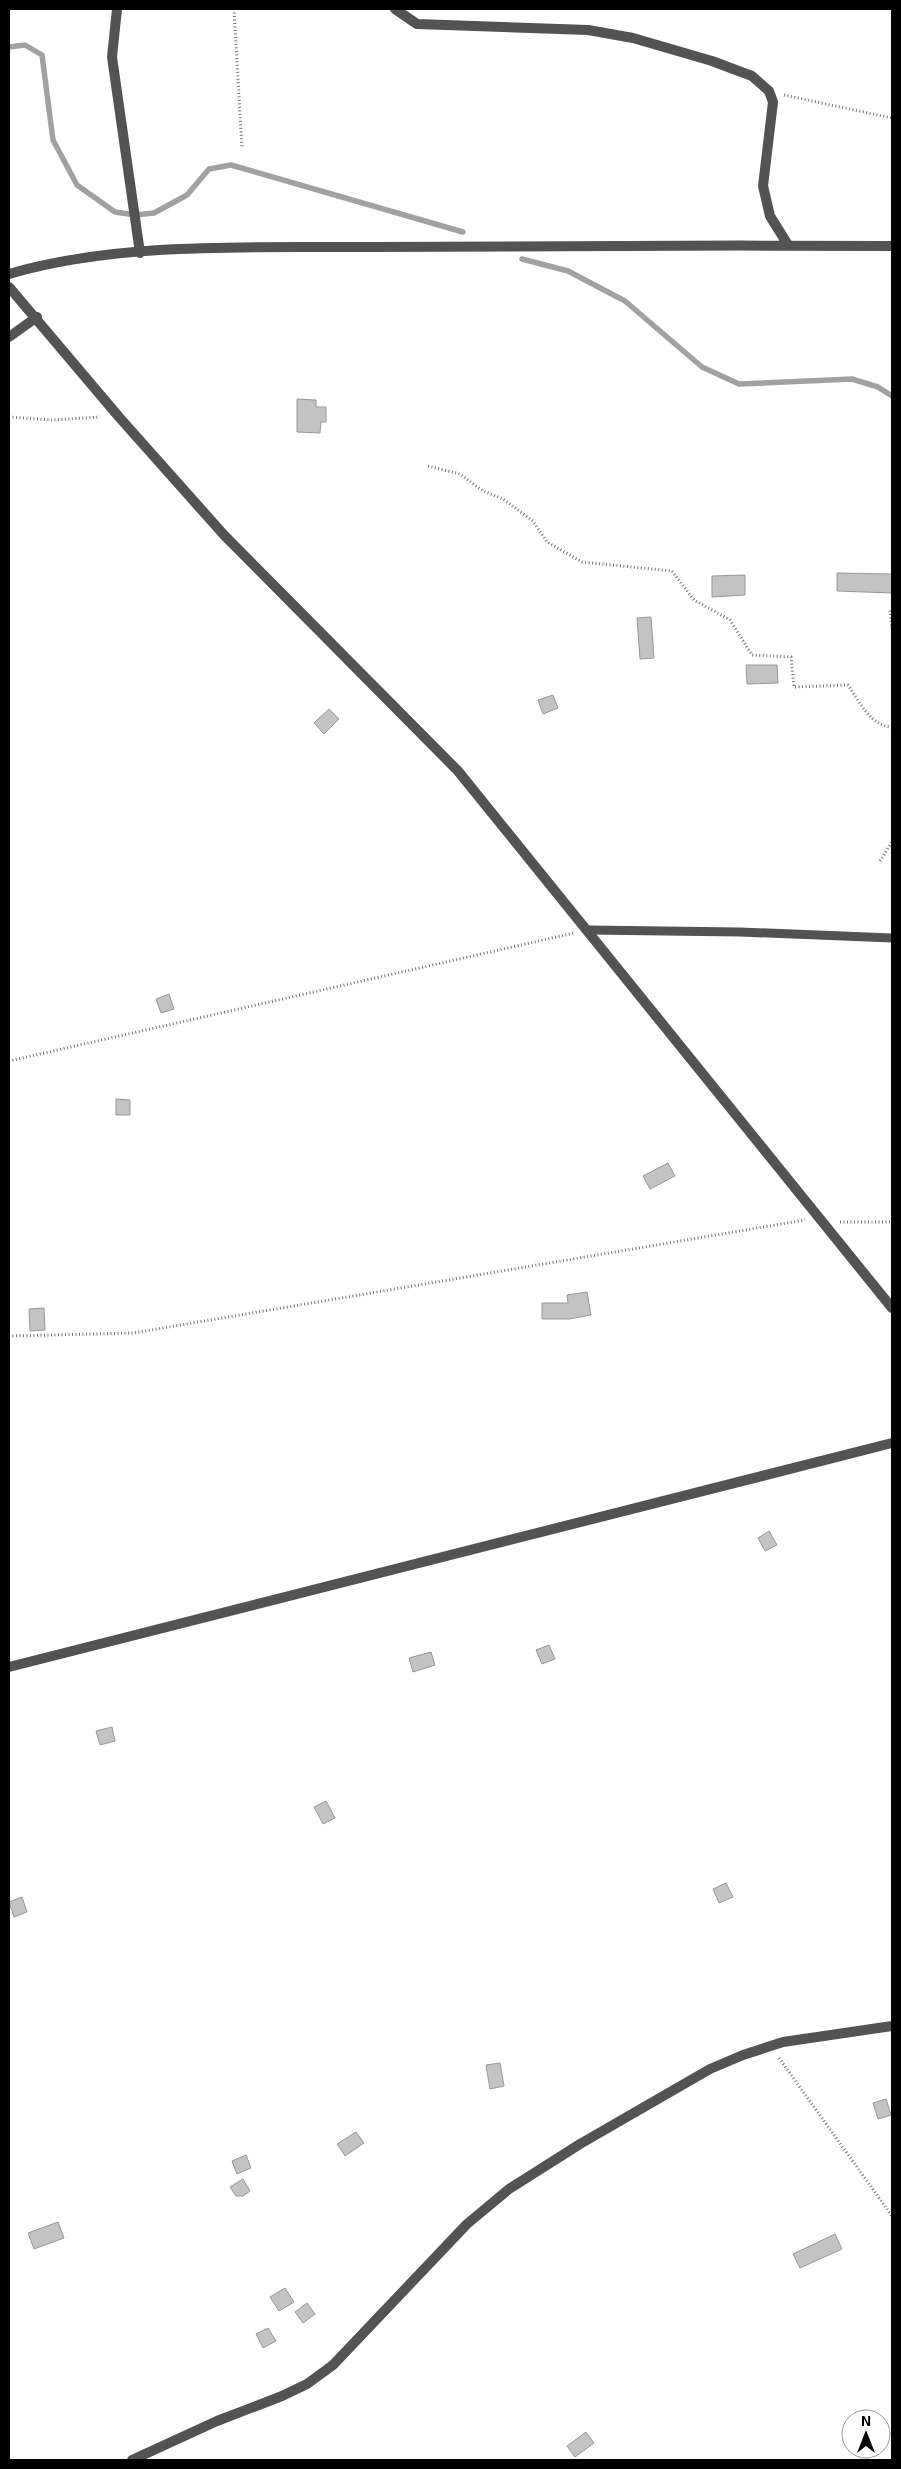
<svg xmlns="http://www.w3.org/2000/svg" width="901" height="2469" font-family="'Exo 2',sans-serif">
	<rect width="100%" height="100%" fill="#fff"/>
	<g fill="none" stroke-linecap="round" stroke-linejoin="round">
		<path stroke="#a1a1a1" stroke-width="5.5" d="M9,47L25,45L42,55L53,140L77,185L115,212L135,215L154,213L187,195L209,169L231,165L463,232
			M522,259L568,271L625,301L702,367L739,384L852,379L878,387L892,396"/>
	</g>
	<path fill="#c3c3c3" stroke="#979797" d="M297,399L316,400V407H326V422H321L320,433L297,432Z
		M837,573L892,574V593L837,591Z
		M745,575V595L712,597V576Z
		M651,617L654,658L640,659L637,618Z
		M746,665H777L778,683L747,684Z
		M553,695L558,708L543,714L538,700Z
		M329,709L339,719L324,734L314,723Z
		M169,994L174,1009L161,1013L156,999Z
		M116,1099L130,1100V1115H116Z
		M668,1163L675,1176L650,1189L643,1176Z
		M587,1292L591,1315L569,1319H542V1303H568L567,1295Z
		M44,1308L45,1330L30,1331L29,1309Z
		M769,1531L777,1545L765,1551L758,1538Z
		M549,1645L555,1659L542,1664L536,1650Z
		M431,1652L435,1665L413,1672L409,1658Z
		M112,1727L115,1741L100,1745L96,1731Z
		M326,1801L335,1818L323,1824L314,1807Z
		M726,1883L733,1897L719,1903L713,1889Z
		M22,1897L27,1912L14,1917L9,1902Z
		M500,2063L504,2086L490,2089L486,2065Z
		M886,2099L891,2115L878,2119L873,2103Z
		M356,2132L364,2143L345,2156L337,2144Z
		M246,2155L251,2168L237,2174L232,2161Z
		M243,2179L250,2191L243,2196H236L230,2187Z
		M58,2222L64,2238L34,2249L28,2233Z
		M835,2234L842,2249L800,2268L793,2254Z
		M285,2288L294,2302L279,2311L270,2297Z
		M307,2303L315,2314L303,2323L295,2312Z
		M268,2328L276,2341L263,2348L256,2334Z
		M586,2432L594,2443L575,2457L567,2446Z"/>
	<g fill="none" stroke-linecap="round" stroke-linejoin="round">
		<path stroke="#757575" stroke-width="3" stroke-dasharray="1 2.5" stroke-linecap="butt" d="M234,9L242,148
			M784,95L892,118
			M9,417L52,420L100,417
			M428,466L460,474L483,491L503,499L533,521L547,542L582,562L672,571L694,600L730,620L752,655L791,657L794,687L848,685C860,702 870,726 892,727
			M892,609H890L892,631
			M880,861L892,842
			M9,1061L574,933
			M840,1222H892
			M9,1336L133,1333L805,1220
			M779,2058L892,2216"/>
		<path stroke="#535353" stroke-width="9" d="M588,930L740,932L892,938"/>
		<path stroke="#535353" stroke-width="10" d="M117,9L112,57L140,253
			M395,9L417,24L588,30L633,38L712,61L752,76L769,91L773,102L763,186L770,216L788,245
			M9,274C121,241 259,248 376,247C548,246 720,245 892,246
			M9,287L119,417L224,535L458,771L892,1308
			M9,337L37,317
			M9,1667L892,1443
			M132,2460L217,2421L282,2396L307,2384L333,2365L467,2224L509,2189L580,2144L710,2069L743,2055L783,2042L892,2026"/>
	</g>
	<rect width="901" height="2469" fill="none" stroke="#000000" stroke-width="20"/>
	<g transform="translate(866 2434)"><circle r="24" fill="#ffffff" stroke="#999999"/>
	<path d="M0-4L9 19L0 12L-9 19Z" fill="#000000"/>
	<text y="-8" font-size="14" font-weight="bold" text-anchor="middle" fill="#000000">N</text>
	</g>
</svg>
